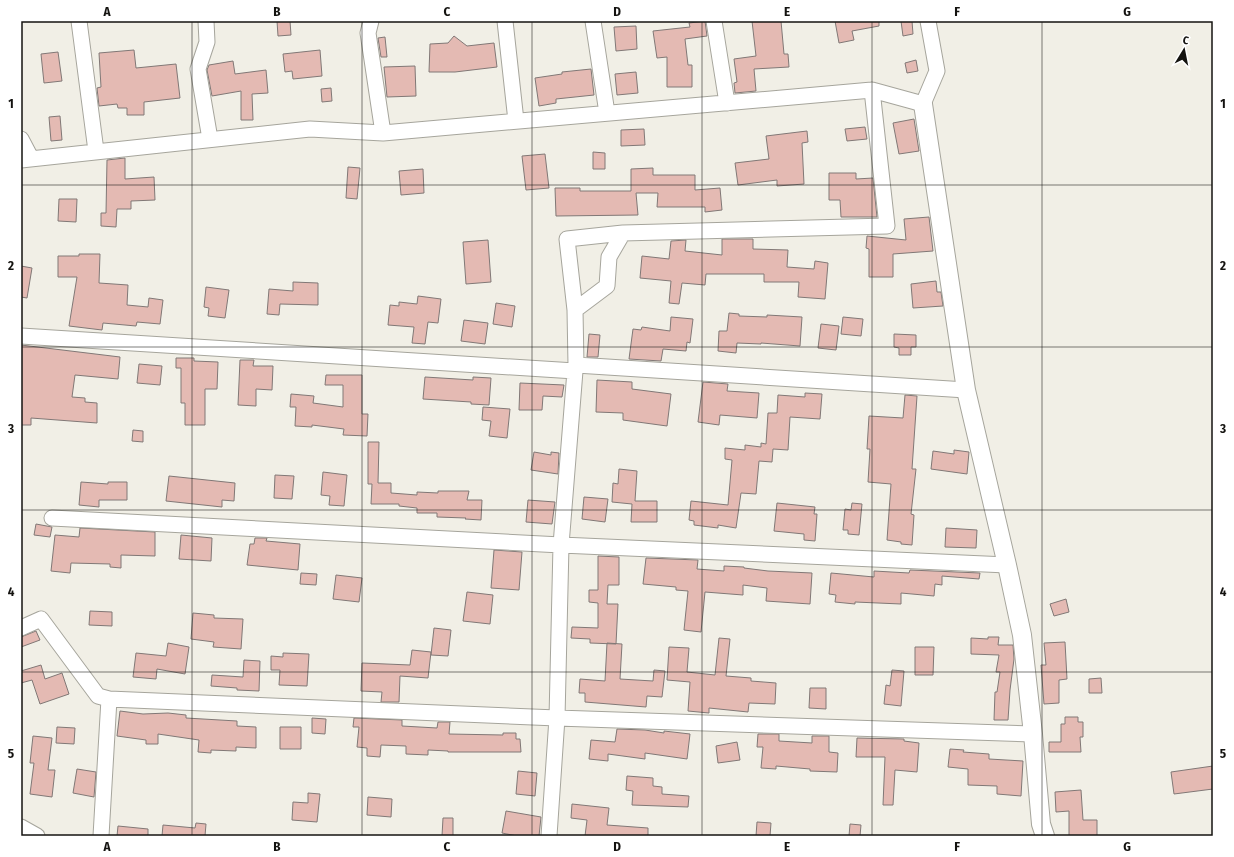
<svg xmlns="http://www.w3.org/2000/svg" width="1234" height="857" font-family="'Fira Sans Condensed',sans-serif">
	<rect width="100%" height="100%" fill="#f1efe6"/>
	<path fill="#e4bab3" stroke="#817876" d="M277,21H290L291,35L278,36Z
		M705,21L707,36L685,39L688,65H692V87H667V57L657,58L653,31L690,27L689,23Z
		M752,21H781L784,54H788L789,67L754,69L756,91L735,93L734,83L737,82L734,59L756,56Z
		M835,21H879V26L852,31L854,40L839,43Z
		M901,21H912L913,34L903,36Z
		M636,26L637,49L616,51L614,27Z
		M454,36L467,46L494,43L497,67L455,72H429L430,44L448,43Z
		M385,37L387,57H381L378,38Z
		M134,50L136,68L176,64L180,98L144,102V115H127V108H118L117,104L99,106L97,88L101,87L99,53Z
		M320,50L322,76L293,79L292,71L285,72L283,54Z
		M58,52L62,81L44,83L41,54Z
		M916,60L918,71L907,73L905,63Z
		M233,61L235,74L266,70L268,93L252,94L253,120H241V91L212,96L207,70L209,65Z
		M415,66L416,96L387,97L384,67Z
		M591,69L594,95L556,99V103L539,106L535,78L562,74V72Z
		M636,72L638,93L617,95L615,74Z
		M331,88L332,101L322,102L321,89Z
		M60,116L62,140L51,141L49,117Z
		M914,119L919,151L899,154L893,123Z
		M865,127L867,139L847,141L845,129Z
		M644,129L645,145L621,146V130Z
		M807,131L808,142L802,143L804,184L777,186V180L738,185L735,163L769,159L766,136Z
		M593,152L605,153V169H593Z
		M545,154L549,188L526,190L522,156Z
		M125,158V179L154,177L155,200L131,201V209H117L116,227L101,226V213H106L107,160Z
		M348,167L360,168L357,199L346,198Z
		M653,168V175H695V190L720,188L722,210L705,212V207H657L658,193H636L638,215L556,216L555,188H580V191H631V169Z
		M423,169L424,193L401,195L399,171Z
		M829,173H856V179L873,178L877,217H841L840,200H829Z
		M59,199H77L76,222L58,221Z
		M929,217L933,251L893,254V277H869V249L866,248L867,236L906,240L904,219Z
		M722,239H753V249L788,250L787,267L814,269L815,261L828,263L825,299L798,297L799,282H764V274H706L705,285L682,283L679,304L669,303L671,281L640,278L642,256L669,259L671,241L686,240L685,251L722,255Z
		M488,240L491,282L466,284L463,242Z
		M79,254H100L99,283L128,285L127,305L148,307L149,298L163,300L160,324L137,322L136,326L103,323L102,330L69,326L77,277H58V256H79Z
		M21,266L32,268L27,298L21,297Z
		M936,281L937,292H941L943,306L913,308L911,284Z
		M293,282L318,283V305L280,304L279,315L267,314L269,289L293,291Z
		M206,287L229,290L225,318L208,316L209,308L204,307Z
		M418,296L441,299L438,323L428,322L425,344L412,343L414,327L388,325L390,305L399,306V302L417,304Z
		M496,303L515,306L512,327L493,324Z
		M729,313L739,314V316L767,317V315L802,317L800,346L761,343V344L737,343L736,353L718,351L719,331H727Z
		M671,317L693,319L690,343L687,342L686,351L663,349L661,361L629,359L633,329L641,330L642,327L670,331Z
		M843,317L863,319L861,336L841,334Z
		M464,320L488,323L485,344L461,341Z
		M821,324L839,326L836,350L818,348Z
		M589,334L600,335L598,357H587Z
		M894,334L916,335V347H911V355H899V348L894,347Z
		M21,345L120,357L118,379L75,375L72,397L85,398V402L97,403V423L31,418V425H21Z
		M176,358H194V361L218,362L217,389H205V425H185V403H181V368H176Z
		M240,360H254L253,366H273L272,390L256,389V406L238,405Z
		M139,364L162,366L160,385L137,383Z
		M326,375H362V414H368L367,436L343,435L344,429L312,425V427L295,426L296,407H290L291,394L314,396L313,403L343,407V385H325Z
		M425,377L473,380V377L491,378L489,405L471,404V402L423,399Z
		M597,380L632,382V389L671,394L667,426L623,420V413L596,412Z
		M703,382L728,384L727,391L759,393L757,418L720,415L719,425L698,422Z
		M520,383L564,385L562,397L543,396L542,410H519Z
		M805,393L822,394L820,419L790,417L788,450L773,449L772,462L759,461L756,494L741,493L736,528L718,525V528L694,525V521L689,520L691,501L728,505L732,460L725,459V448L745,450V445L761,447V443L766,444L768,413H777L778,395L805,397Z
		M905,395L917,396L912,469H916L911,514L914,515L912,545L901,544V542L887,540L891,484L868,482L870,449H867L869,416L903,418Z
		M483,407L510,409L507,438L489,436L491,421L482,420Z
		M133,430L143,431V442L132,441Z
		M368,442H379L378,483H391V493L417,495V492L438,493V491H469L467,500H482L481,520L465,519L466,518L437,517V513H417V508L399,506V504H371L372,484H368Z
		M954,450L969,452L967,474L931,469L933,451L954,454Z
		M534,452L551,455V452L559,453L558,474L531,470Z
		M619,469L637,471L635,501H657V522H631L632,504L612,502L613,483L618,484Z
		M323,472L347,475L344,506L329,505L330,496L321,495Z
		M275,475L294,476L292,499L274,498Z
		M169,476L235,483L234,501L222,500V507L166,501Z
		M81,482L108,484V482H127V500H99V507L79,505Z
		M584,497L608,499L605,522L582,519Z
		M528,500L555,502L552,524L526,522Z
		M777,503L815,507L814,514H817L815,541L804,540V534L774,531Z
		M852,503L862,504L859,535L848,534V530H843L845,509L851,510Z
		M36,524L52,527L50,537L34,535Z
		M80,528L155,532V556L121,555V568L110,567V564L71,563L70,573L51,571L55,535L79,537Z
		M946,528L977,530L976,548L945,547Z
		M181,535L212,538L211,561L179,559Z
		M255,538H267L266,541L300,544L298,570L247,565L250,544H254Z
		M494,550L522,552L519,590L491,588Z
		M598,556L619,557V585H608L607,604H618L616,644L590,643V639L571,638L572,627L598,628V603L589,602V590H598Z
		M646,558L698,560L697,569L724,571V566L744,567V568L768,571L812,573L810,604L766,601L767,588L743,585V595L705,592L701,632L684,630L688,591L676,590V587L643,584Z
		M910,570L980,573L979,579L942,576V585L935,584L934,596L901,593V604L855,602V604L835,602L836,595L829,594L831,573L874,577V571L909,573Z
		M301,573L317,574L316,585L300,584Z
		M336,575L362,578L359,602L333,599Z
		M467,592L493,595L490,624L463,621Z
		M1066,599L1069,612L1054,616L1050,604Z
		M90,611L112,612V626L89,625Z
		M193,613L214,615V618L243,619L241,649L213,647L214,642L191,639Z
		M434,628L451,630L448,656L431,655Z
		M36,631L40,640L21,647V637Z
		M988,637H999L998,645H1013L1014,659L1010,690L1008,720H994L995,692H997L1000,672H996L999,655L971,654V638L988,639Z
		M719,638L730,639L726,676L751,678V681L776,683L775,704L749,703L748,712L709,708V713L688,711L690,682L667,680L669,647L689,648L687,672L715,675Z
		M1065,642L1067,679L1059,680V703L1044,704L1041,665H1046L1044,643Z
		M168,643L189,647L185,674L157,669L156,679L133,677L136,653L166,656Z
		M607,643L622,644L620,679L653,681L654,670L665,671L662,697L647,696L646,707L585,702V693H579L580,679L605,681Z
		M915,647H934L933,675H915Z
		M412,650L431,652L428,678L400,676L399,702H381L382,692L361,691L362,663L410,665Z
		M283,653L309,654L307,686L279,685L280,670H271V656L283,657Z
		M244,660L260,661L259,691L237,690V688L211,686L212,675L243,677Z
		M41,665L45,679L62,673L69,694L40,704L32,680L21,683V671Z
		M892,670L904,671L901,706L884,704L886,685L890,686Z
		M1101,678L1102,693H1089V679Z
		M810,688H826V709L809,708Z
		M120,711L143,714L168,713L186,715V718L237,721V726L256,727V748L236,747V751L211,750V753L198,752L199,740L158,734V744H146V740L117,736Z
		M1065,717H1078V722H1083V737H1080L1081,752H1049V742H1061V724H1065Z
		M312,718L326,719L325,734L312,733Z
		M354,718L402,720V726L437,728L438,722H450L449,734L503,735V733H516V739H520L521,752H448V751L428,750V755L406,754V746L381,745L380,757L367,756V748L357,747L359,727H353Z
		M57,727L75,728L74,744L56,743Z
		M280,727H301V749H280Z
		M617,729L645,730L664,733V731L690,734L687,759L645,753V759L608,754V761L589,759L591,740L615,742Z
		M758,734H779V741L812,743V736H829V752L838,753L837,772L810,771V769L776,766V769L761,768L763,747H757Z
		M33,736L52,738L48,770H55L52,797L30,794L34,763H30Z
		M857,738L904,739V741L919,743L917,772L895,770L893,805H883L885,757H856Z
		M737,742L740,760L718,763L716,746Z
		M950,749L964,750L963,752L989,754V759L1023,761L1021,796L997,794V786L968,785V769L948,767Z
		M1213,766V789L1174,794L1171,772Z
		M77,769L96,772L94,797L73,793Z
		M518,771L537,773L535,796L516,794Z
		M627,776L653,778V786L662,787V794L689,796L688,807L632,805L633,791L626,790Z
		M1081,790L1083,820H1097V836H1069V811L1056,812L1055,792Z
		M308,793L320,794L317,822L292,820L293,802L308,803Z
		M368,797L392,799L391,817L367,815Z
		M572,804L609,808L607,825L648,828V836H585L587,820L571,818Z
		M506,811L541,817L539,836H517L502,833Z
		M443,818H453V836H442Z
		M757,822L771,823L770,836H756Z
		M196,823L206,824L205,836H162L163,825L195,828Z
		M850,824L861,825L860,836H849Z
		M118,826L148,829V836H117Z"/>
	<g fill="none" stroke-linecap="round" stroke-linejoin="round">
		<defs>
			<path id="minor" d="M79,21L96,151
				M206,21L207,42L198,69L210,139
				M371,21L368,33L383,133
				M505,21L516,121
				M593,21L607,113
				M714,21L727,103
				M21,139L31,158
				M21,160L310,129L383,133L872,90
				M575,310L567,239L623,233
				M21,336L575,371L576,365L966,390
				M576,365L575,310L607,286L609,257L623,233L887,226L872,90L923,104L937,71L928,21
				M52,518L561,545L1007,565
				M21,628L41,619L98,696L109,699L557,718L1033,734
				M21,827L37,836
				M101,836L109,699
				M549,836L557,718L561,545L575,371"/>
			<path id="tertiary" d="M923,104L966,390L1007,565L1022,635L1033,734L1041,824L1045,836"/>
		</defs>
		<use href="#minor" stroke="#a6a59c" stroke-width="17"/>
		<use href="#tertiary" stroke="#a6a59c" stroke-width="20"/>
		<use href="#minor" stroke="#fff" stroke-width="15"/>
		<use href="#tertiary" stroke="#fff" stroke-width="18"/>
	</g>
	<path fill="none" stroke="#141310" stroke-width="1" stroke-opacity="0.55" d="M192,21V836M362,21V836M532,21V836M702,21V836M872,21V836M1042,21V836M21,185H1213M21,347H1213M21,510H1213M21,672H1213"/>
	<rect width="1234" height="857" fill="none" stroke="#ffffff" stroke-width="44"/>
	<g transform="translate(1184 50) rotate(10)" stroke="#ffffff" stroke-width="3" paint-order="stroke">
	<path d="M0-3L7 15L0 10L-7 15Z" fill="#141310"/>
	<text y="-6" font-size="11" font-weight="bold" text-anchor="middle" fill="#141310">С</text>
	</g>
	<rect x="22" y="22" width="1190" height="813" fill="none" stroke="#141310" stroke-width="1.5"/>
	<g font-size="13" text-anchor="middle" font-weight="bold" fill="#141310">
		<text x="107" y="16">A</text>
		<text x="277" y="16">B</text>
		<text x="447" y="16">C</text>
		<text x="617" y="16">D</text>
		<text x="787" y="16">E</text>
		<text x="957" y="16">F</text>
		<text x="1127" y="16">G</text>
		<text x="11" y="108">1</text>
		<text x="1223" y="108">1</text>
		<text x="11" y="270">2</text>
		<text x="1223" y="270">2</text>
		<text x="11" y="433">3</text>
		<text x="1223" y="433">3</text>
		<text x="11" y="596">4</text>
		<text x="1223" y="596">4</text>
		<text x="11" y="758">5</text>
		<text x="1223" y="758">5</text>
		<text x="107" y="851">A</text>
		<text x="277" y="851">B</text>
		<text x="447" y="851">C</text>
		<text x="617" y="851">D</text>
		<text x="787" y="851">E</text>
		<text x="957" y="851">F</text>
		<text x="1127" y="851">G</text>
	</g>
</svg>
